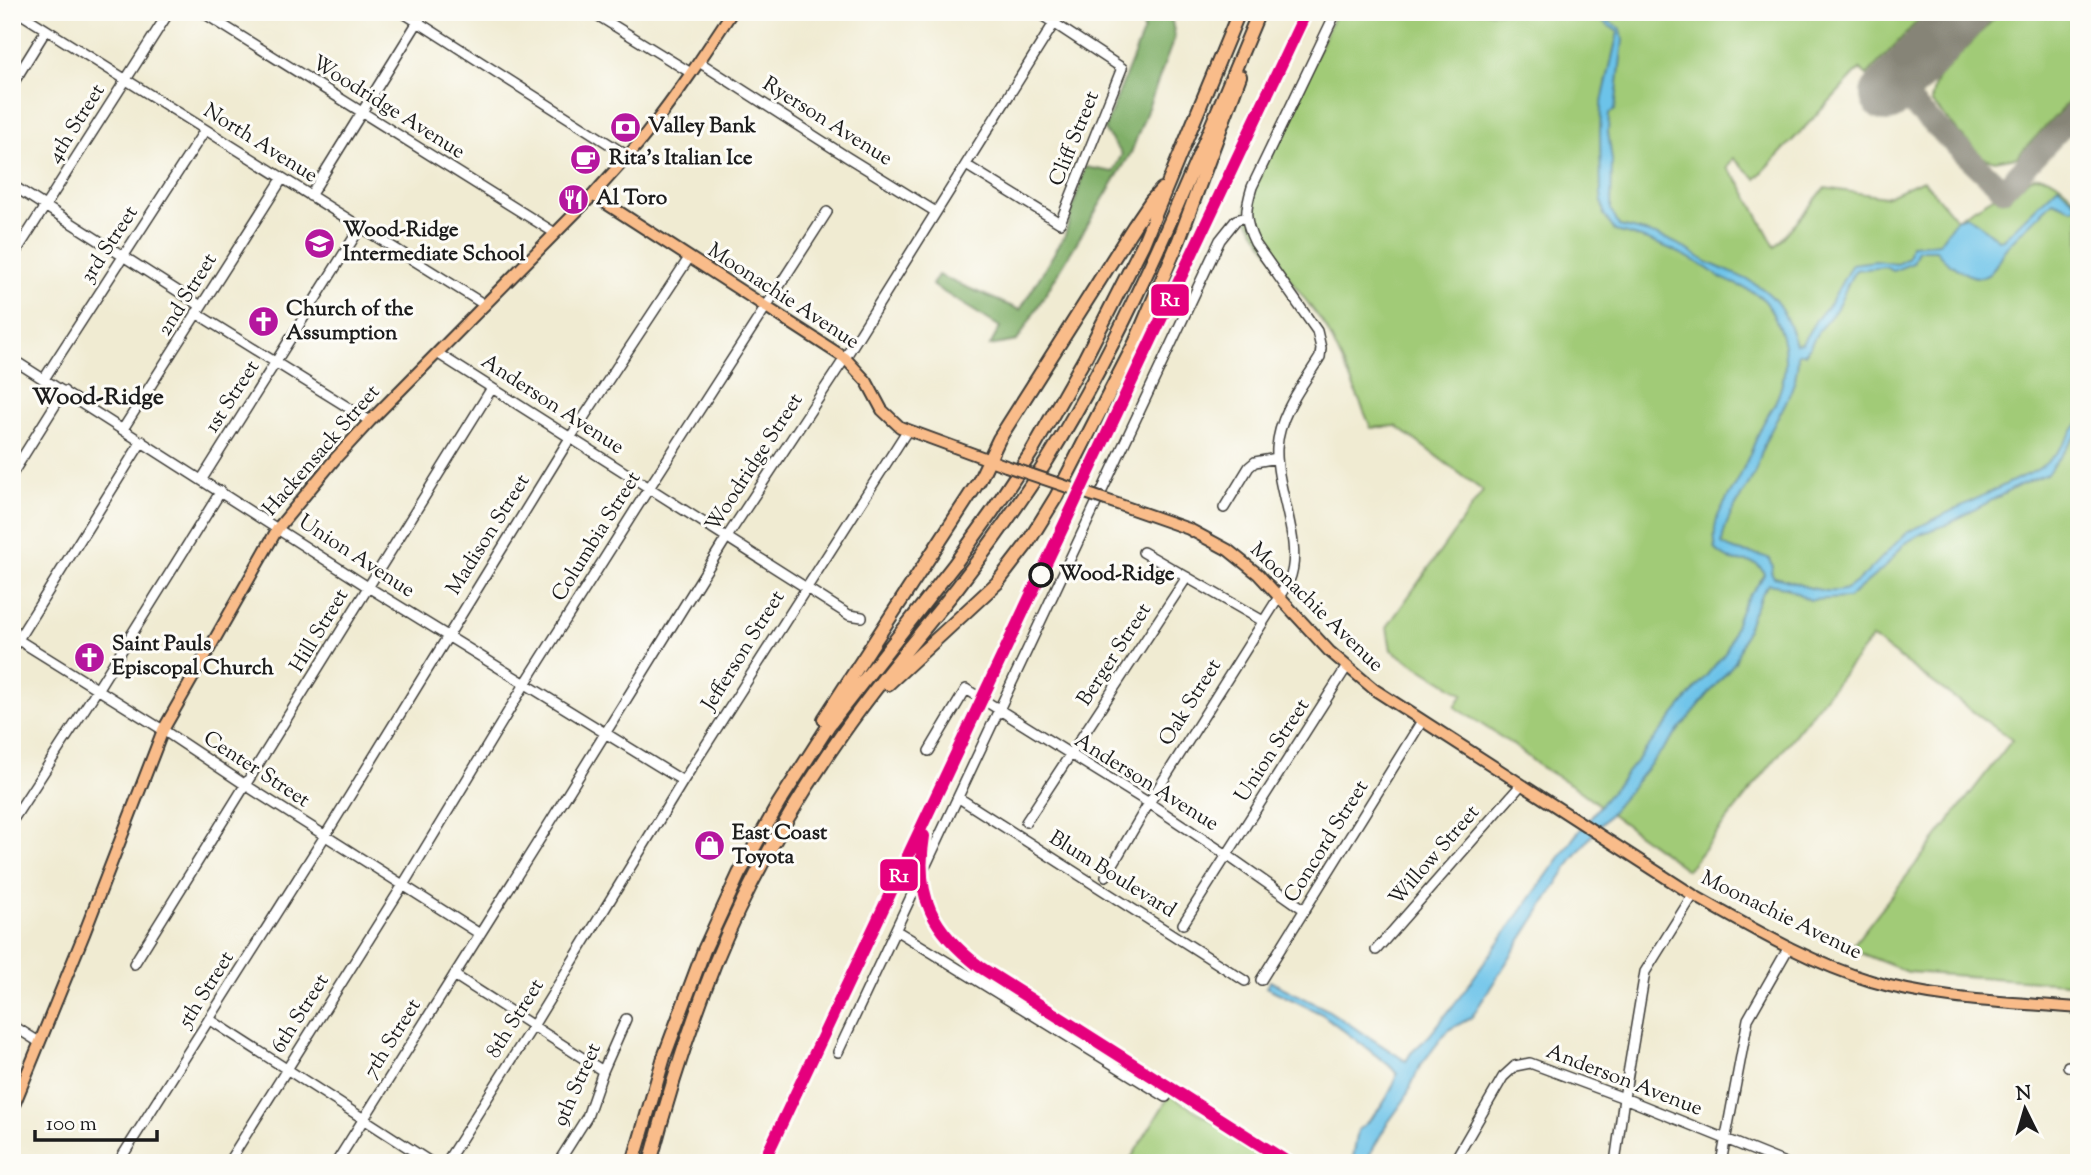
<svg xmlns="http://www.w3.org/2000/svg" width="2091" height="1175" font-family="'Sorts Mill Goudy',serif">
	<rect width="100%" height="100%" fill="#fdfcf7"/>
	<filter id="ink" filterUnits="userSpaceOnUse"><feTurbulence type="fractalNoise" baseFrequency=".0143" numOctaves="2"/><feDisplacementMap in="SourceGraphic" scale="14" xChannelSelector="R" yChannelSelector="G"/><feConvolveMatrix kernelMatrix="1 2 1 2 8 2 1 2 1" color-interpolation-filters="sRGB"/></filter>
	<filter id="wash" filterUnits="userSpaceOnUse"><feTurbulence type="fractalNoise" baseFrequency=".00686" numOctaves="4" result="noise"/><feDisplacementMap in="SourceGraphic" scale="28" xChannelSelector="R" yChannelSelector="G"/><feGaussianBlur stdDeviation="1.57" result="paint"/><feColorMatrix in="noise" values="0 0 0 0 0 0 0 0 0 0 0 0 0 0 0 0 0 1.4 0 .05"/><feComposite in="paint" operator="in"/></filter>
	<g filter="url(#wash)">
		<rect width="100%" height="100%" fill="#f0ebd2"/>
		<path fill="#a1cb77" stroke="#5e744a" stroke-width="2" d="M1336,12H1926L1867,75L1860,69L1756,179L1733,158L1727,168L1741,184L1775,247L1825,188L1885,197L1923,180L1956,219L1995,196L1998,199L2007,200C2014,194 2019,186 2027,181C2047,166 2065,189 2079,202V984L1908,972L1850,949L2012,740L1872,638L1687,870L1575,787L1541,767L1513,745L1455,707L1463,694L1391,650L1387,627L1483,491L1396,426L1371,428L1349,376L1326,327L1265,246L1246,217L1247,203Z
			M2000,12H2079V91L2017,157L1995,161L1982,157L1931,102L1934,87L1938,78Z
			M1170,1095L1280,1163H1128Z"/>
		<path fill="#80af68" stroke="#4e6642" stroke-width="2" d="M1140,12H1170L1175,36L1131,153L1017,341L990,346L1000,327L932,285L938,275L1020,310L1065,235L1085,167L1113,172L1122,154L1104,130L1144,30Z"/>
		<path fill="#6cc3e9" stroke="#447082" stroke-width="2" d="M1588,12H1594L1621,29L1623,40L1615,110L1609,114L1608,132L1612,160L1611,210L1619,226C1640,230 1662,235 1681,246C1691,251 1699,258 1709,263C1730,273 1754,279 1771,296C1784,308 1790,328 1796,344L1802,343L1816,320L1831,302L1852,264L1876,261L1897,264L1908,258L1911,245L1939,243L1956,219L1966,216L1978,223L1998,240L2003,239L2058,186L2079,205L2072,209L2053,201C2037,218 2017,233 2003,252C1997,261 1994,275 1982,277C1967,279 1944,261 1936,250H1918L1913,263L1893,271L1886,267L1856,270C1847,281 1845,294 1838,306C1833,315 1826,321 1820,329C1814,337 1811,346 1805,354H1798C1798,392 1778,412 1764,445C1760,455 1758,466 1753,476C1742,498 1724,518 1722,544C1741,556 1752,550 1770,559L1773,566L1771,572L1774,577C1789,579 1801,587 1816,589C1824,591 1835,592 1843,590C1860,586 1891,545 1908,532L2021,477C2048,469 2064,445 2079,422V432L2047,474L2020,485L1946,525L1923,533L1904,544L1886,566L1848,598L1810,600L1785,587L1769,584L1761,595L1752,615L1735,662L1574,857L1471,1018L1448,1030L1420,1066L1405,1099L1387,1124L1370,1154L1367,1163H1352L1358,1130C1377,1115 1390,1098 1397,1074L1390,1066L1322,1014L1266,987L1270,981L1326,1009L1406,1061L1411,1053L1429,1036L1459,998L1575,836L1725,653C1733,637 1735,622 1743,606C1749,593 1759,586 1764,574C1758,558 1746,564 1732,560C1726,558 1721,554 1716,550C1710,518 1723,508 1737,482C1746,464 1753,446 1761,428C1764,420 1770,413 1774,405C1786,381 1789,353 1779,328C1775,319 1771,307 1764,300C1751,287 1731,285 1717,275C1687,254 1651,239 1615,231L1604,215L1601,195L1600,133L1601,106L1618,32Z"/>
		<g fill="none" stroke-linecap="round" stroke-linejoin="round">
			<path stroke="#868477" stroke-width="23" d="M1894,87L2003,190L2079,109"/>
			<path stroke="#868477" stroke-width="54" d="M1887,95L1964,12"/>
		</g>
	</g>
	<g filter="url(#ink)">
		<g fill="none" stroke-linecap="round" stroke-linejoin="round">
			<defs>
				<path id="minor" d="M18,12L485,305
					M202,12L555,233
					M402,12L628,156
					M592,12L691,73
					M699,62L847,157L936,212
					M12,85L46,30
					M966,165L1060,223L1122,68L1037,12
					M12,185L201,306
					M310,196L424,12
					M12,258L169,12
					M196,313L370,421
					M437,353L849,615L862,617
					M12,359L368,587L683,781
					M44,379L205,130
					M123,429L282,179
					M12,474L64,391
					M202,479L360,228
					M1224,508L1249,467L1255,462L1277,458
					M1143,552L1263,621
					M12,636L163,730L247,786L480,934
					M12,649L142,441
					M929,751L966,689L1149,803L1227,855L1305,910
					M959,798L1245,981
					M12,821L97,690L221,491
					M1026,822L1187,577
					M1106,876L1149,803L1289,581C1305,544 1275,490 1277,448C1279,414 1303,385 1320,357L1321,348L1317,331L1255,243C1244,221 1245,210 1252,187L1336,12
					M1183,924L1346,668
					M897,931L1166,1097
					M1376,950L1521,785
					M134,964C254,772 372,579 492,388
					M454,975L603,1071
					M1261,980L1422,721
					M209,1019L432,1163
					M12,1025L39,1042
					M838,1052L1220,240L1236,220L1246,217
					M2068,1066L2079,1070
					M1455,1160L1503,1077L1515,1066L1530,1063L1624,1098L1785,1163
					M118,1163L325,836L570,438L689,258
					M228,1163L403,885L525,684L649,488L827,212
					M336,1163L536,845L727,537L845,358L1061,12
					M446,1163L533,1026L683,781L907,431
					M558,1163L587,1117L603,1071L626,1019
					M1615,1163L1624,1098L1645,972L1693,895
					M1721,1163L1748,1019L1789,947"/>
				<path id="major" d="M593,195L845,358L867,382L882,410L900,427L1006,466
					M1106,500L1189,529L1228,550L1258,574L1329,651L1375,690L1693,895C1750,927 1808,962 1871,981C1938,1001 2010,1002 2079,1008
					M12,1110L84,934L163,730L278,528L335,459L370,421L593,195C611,174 630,155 647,133C678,94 705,53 732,12"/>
				<path id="highway" d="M888,684L997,583L1027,544L1056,497L1135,343L1179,240L1240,76
					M824,719L979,481L999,439L1134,226L1151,201L1162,189
					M633,1163L664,1057L704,950L739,874L779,803L829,725L954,565L992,512L1031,453L1085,358L1143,244L1239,12
					M650,1163C668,1095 689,1028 715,963C748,882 793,804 843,733C878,682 919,636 957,588C989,546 1020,503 1048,459C1135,318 1195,164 1259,12"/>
			</defs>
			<use href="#minor" stroke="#3c3b37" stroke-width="12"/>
			<use href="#major" stroke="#3c3b37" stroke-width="14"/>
			<use href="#highway" stroke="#3c3b37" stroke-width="16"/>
			<use href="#minor" stroke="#fff" stroke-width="9"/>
			<use href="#major" stroke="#f9bc8a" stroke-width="10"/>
			<use href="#highway" stroke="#f9bc8a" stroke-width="12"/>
			<path stroke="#1c1c1c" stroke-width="2.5" stroke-dasharray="10 5" stroke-linecap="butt" d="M934,813C931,820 926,827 924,834C914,867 924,912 947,938C957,949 968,958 980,967L1289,1163
				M930,821L982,710
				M769,1163L918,846"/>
			<defs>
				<path id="major-bridge" d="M1006,466L1106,500"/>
			</defs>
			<use href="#major-bridge" stroke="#3c3b37" stroke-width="14" stroke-linecap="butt"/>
			<use href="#major-bridge" stroke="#f9bc8a" stroke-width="10"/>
			<defs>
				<path id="rail-1" d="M924,836C914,897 933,931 980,967L1289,1163
					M763,1163L1306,12"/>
			</defs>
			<use href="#rail-1" stroke="#fdfcf7" stroke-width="18"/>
			<use href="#rail-1" stroke="#e5007d" stroke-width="12"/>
		</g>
	</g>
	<defs>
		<symbol id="bank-disc" viewBox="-11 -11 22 22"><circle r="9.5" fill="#b5179e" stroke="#fdfcf7"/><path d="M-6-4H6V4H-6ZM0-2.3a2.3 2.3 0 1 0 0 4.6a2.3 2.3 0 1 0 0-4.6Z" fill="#fff"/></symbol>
		<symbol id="cafe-disc" viewBox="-11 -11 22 22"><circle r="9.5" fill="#b5179e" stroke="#fdfcf7"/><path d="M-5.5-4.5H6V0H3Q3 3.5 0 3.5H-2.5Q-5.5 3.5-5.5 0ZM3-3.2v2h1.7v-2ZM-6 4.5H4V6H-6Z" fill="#fff"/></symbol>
		<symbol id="restaurant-disc" viewBox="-11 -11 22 22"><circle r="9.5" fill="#b5179e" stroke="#fdfcf7"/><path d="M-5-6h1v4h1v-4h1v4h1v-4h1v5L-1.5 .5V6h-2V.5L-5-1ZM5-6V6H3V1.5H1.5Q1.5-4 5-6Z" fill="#fff"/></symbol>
		<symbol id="school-disc" viewBox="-11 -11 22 22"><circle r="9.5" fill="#b5179e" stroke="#fdfcf7"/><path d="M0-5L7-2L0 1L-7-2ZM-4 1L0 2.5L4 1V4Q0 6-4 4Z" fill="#fff"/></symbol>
		<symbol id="church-disc" viewBox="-11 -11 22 22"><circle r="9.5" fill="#b5179e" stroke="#fdfcf7"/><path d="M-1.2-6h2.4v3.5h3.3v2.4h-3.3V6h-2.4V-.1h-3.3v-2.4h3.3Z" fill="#fff"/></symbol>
		<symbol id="shop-disc" viewBox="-11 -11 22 22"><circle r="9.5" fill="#b5179e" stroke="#fdfcf7"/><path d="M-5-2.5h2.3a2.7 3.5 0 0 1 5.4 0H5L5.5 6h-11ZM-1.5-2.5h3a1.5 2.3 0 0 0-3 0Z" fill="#fff"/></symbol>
	</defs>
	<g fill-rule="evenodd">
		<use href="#bank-disc" x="608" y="110" width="35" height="35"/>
		<use href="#cafe-disc" x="568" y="142" width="35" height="35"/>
		<use href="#restaurant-disc" x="556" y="182" width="35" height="35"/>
		<use href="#school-disc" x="302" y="226" width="35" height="35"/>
		<use href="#church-disc" x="246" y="304" width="35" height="35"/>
		<use href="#church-disc" x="72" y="640" width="35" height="35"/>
		<use href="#shop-disc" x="692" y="828" width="35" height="35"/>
	</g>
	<circle fill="#fdfcf7" stroke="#1c1c1c" stroke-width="3.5" cx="1041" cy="575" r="11"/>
	<g text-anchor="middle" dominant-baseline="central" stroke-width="6" stroke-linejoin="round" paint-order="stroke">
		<g font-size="21" fill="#1c1c1c" stroke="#fdfcf7">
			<text transform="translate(388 108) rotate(32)">Woodridge Avenue</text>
			<text transform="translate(827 122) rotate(32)">Ryerson Avenue</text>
			<text transform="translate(77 124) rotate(-58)">4th Street</text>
			<text transform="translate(1075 139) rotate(-68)">Cliff Street</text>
			<text transform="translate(260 144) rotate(32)">North Avenue</text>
			<text transform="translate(110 245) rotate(-57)">3rd Street</text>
			<text transform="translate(188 295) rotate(-58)">2nd Street</text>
			<text transform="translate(783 297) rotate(33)">Moonachie Avenue</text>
			<text transform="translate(233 397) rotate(-57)">1st Street</text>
			<text transform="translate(552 405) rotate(33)">Anderson Avenue</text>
			<text transform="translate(322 451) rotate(-49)">Hackensack Street</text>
			<text transform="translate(755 463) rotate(-57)">Woodridge Street</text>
			<text transform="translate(489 535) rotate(-58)">Madison Street</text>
			<text transform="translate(597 537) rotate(-58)">Columbia Street</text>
			<text transform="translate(356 557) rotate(33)">Union Avenue</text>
			<text transform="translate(1316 608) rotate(44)">Moonachie Avenue</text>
			<text transform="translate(320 631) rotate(-59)">Hill Street</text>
			<text transform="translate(744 651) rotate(-58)">Jefferson Street</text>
			<text transform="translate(1115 655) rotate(-57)">Berger Street</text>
			<text transform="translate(1191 703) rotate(-58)">Oak Street</text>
			<text transform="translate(1273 751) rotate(-57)">Union Street</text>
			<text transform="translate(256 770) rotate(33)">Center Street</text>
			<text transform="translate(1146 783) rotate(32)">Anderson Avenue</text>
			<text transform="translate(1327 842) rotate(-58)">Concord Street</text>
			<text transform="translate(1435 856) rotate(-49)">Willow Street</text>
			<text transform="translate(1112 875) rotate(32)">Blum Boulevard</text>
			<text transform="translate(1781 916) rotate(26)">Moonachie Avenue</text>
			<text transform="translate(207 990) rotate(-58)">5th Street</text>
			<text transform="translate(301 1014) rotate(-58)">6th Street</text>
			<text transform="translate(516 1019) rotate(-58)">8th Street</text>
			<text transform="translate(393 1039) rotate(-58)">7th Street</text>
			<text transform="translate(1624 1081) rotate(21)">Anderson Avenue</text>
			<text transform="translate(578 1085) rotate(-66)">9th Street</text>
		</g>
		<g font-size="21" font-weight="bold" fill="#1c1c1c" stroke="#fdfcf7" text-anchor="start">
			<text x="648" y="127">Valley Bank</text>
			<text x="609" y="159">Rita's Italian Ice</text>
			<text x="596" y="199">Al Toro</text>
			<text x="343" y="231">Wood-Ridge<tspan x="343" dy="24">Intermediate School</tspan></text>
			<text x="286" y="310">Church of the<tspan x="286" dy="24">Assumption</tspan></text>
			<text x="112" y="645">Saint Pauls<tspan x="112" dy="24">Episcopal Church</tspan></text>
			<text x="732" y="834">East Coast<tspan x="732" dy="24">Toyota</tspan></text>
		</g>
		<g font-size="21" font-weight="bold" fill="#1c1c1c" stroke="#fdfcf7" text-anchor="start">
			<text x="1059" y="575">Wood-Ridge</text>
		</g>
		<g font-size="24" font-weight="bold" fill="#1c1c1c" stroke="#fdfcf7">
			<text x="98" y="398">Wood-Ridge</text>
		</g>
	</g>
	<g stroke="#fdfcf7" stroke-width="2.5">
		<rect x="1150" y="283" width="40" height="34" rx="7" fill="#e5007d"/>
		<rect x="879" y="858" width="40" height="34" rx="7" fill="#e5007d"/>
	</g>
	<g font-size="19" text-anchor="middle" font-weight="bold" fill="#fff">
		<text x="1170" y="306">R1</text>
		<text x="899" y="882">R1</text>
	</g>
	<rect width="2091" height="1175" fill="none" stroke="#fdfcf7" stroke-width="42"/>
	<g transform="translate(2025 1109) rotate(355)" stroke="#fdfcf7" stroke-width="5" paint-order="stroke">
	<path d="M0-5L12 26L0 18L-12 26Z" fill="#1c1c1c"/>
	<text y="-10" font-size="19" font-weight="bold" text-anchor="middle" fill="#1c1c1c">N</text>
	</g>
	<path d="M35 1130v10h122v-10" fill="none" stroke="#1c1c1c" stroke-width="3.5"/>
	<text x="46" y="1130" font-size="21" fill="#1c1c1c" stroke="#fdfcf7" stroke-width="5" paint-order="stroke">100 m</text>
</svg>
